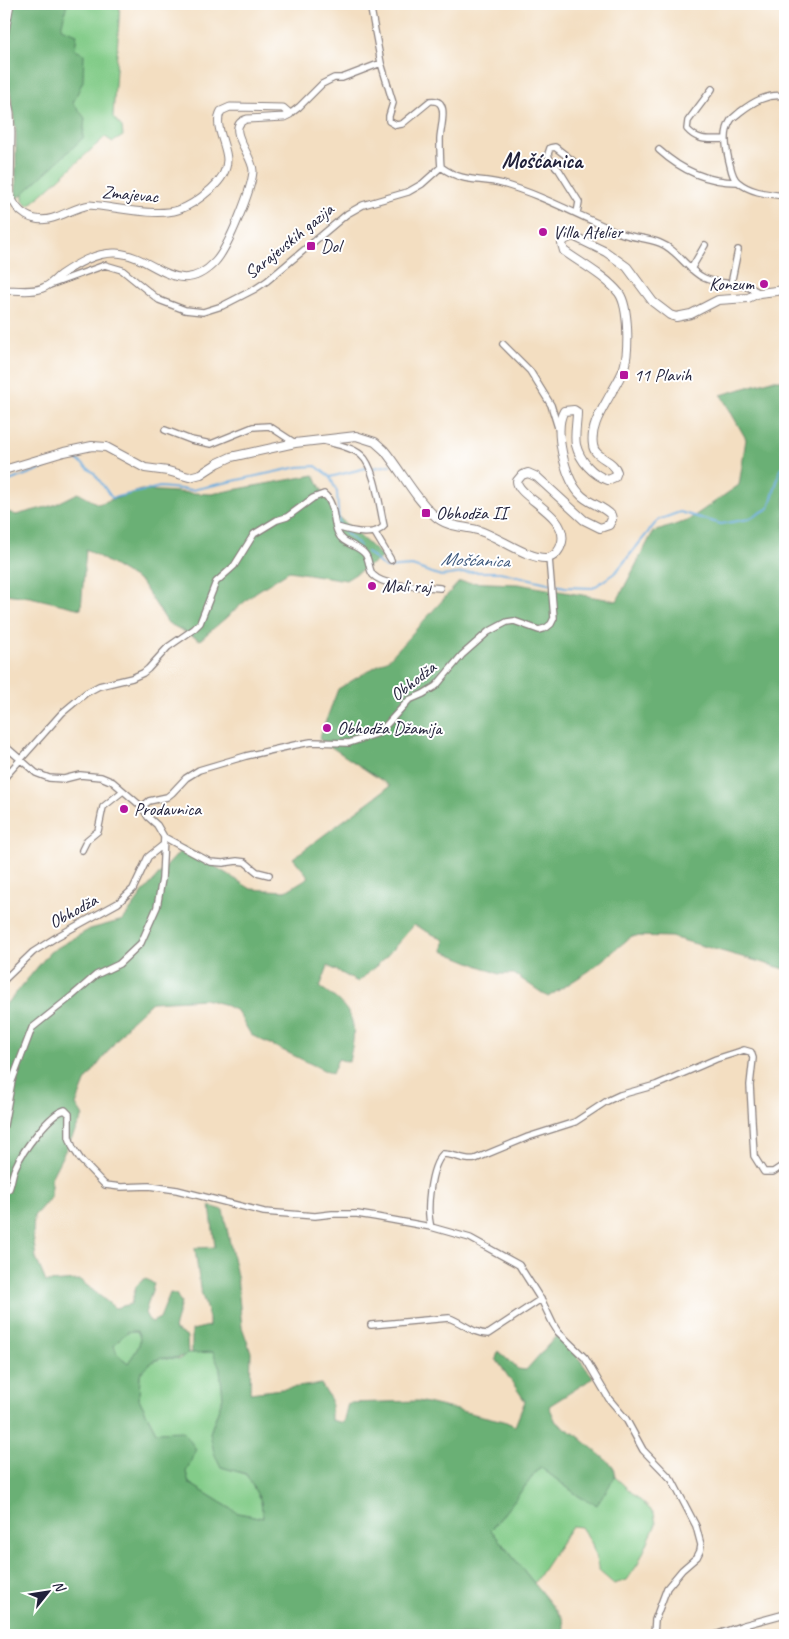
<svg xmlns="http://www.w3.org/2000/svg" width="789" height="1639" font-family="Caveat,sans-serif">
	<rect width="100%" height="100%" fill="#fff"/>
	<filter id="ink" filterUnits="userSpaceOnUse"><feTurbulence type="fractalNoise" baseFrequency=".02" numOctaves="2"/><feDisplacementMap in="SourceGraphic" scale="10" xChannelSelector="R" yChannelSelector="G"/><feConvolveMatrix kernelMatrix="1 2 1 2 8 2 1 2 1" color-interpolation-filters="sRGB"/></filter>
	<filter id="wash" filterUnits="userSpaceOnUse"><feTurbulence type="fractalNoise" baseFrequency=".0096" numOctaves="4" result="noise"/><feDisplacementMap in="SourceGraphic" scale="20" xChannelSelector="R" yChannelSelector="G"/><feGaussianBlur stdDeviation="1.12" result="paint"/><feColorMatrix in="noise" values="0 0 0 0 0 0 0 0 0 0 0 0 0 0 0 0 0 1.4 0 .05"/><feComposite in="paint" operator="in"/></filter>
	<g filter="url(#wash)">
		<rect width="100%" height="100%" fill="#f3dec1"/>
		<path fill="#83cc89" stroke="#527762" d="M19,4H120L113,117L122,127L123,136L113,142L105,137L29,206L23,201V129Z
			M133,1331H137C145,1343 134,1353 128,1363L117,1354L114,1345L127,1332Z
			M213,1352L220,1369L223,1397L210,1433L221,1467L246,1474L261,1501L263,1518L238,1513L189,1483L186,1472L156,1432L139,1399L140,1374L148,1364L162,1358L180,1359L188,1353Z
			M540,1467L580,1497L596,1504L615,1477L654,1513L656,1524L638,1564L627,1580L614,1584L599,1571L592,1544L581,1527L572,1526L534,1583L491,1530Z"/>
		<path fill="#6ab075" stroke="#466958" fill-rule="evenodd" d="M13,4H67L61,28L77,34L75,50L84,54L83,81L73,103L85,118L83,138L16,200V133L5,54Z
			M772,380H785V969L671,937L632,936L589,971L548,997L514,974H499L443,951L444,940L414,925L384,959L358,982L328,966L320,987C333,996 351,1008 353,1026C355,1037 351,1051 349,1062L338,1059L332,1074L251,1035L237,1011L223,1004L204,999L152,1002L130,1022L85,1082L76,1105L83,1116L51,1178V1197L34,1216L33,1235L36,1258L46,1282L80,1280L115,1308L131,1304L136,1286L145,1278L154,1284L145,1313L148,1319L152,1322L160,1318L170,1293L176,1294L181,1303L174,1329L187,1337L188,1353C179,1359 175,1358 164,1358C154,1359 146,1366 140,1374L139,1399L156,1432L183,1431L196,1449L186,1472L189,1483L238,1513L263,1518L261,1501L246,1474L221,1467L214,1453L210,1433L223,1397L220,1369L213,1352L192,1353V1330L209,1326V1318L200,1288L195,1248L215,1247L210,1206L223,1210L237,1276L242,1327L251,1352L250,1393L321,1384L331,1400V1420L343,1423L348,1403L418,1401L504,1421L515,1426L525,1401L496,1359L498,1351L518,1369L526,1370L557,1335L578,1357L593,1378L549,1406L556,1422L578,1436L613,1466L615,1477L597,1505L580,1497L540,1467L491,1530L563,1619L565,1635H4V1005L11,999L50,952L90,929L123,920L145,890L184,847L251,889L286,891L309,877L293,858L390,786L319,739L338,689L390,658L459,582L518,584L617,601L653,532L687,521L739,485L746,439L721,395ZM133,1331H137C145,1343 134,1353 128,1363L117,1354L114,1345L127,1332Z
			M314,475L334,513L383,557L346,580L289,571L256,592L200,640L168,623L141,582L86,549L81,609L30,597L4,594V510L16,515L54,505L78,493L98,504L141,490L211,494Z"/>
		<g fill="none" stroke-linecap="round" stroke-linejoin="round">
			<path stroke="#6aacde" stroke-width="2" d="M373,468L390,465
				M330,477L366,468
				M4,483L46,467L61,459H76L94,473L112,498L160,487L192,490L298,467L316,466L330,477L337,492L339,525
				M345,532L360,546
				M367,552L385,568L412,566L441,576L472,572H500L565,587L593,588L616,572L658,520L680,512L721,524L749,519L769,508L781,468L785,466"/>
		</g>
	</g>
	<g filter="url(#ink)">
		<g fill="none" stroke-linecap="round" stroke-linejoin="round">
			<defs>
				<path id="minor" d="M370,4L381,63L393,103L389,116V121L396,125L402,124L430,101C451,98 440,128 440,139C440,148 440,158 441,167
					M712,89L688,121L687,129C698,142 710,139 725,139
					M785,96C768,93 753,102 740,112C737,115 733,117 731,120C723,132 726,148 729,161C731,168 732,178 738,182C751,193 769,194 785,196
					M290,114L299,107L322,84L334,78H342L381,63
					M4,142L11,133
					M659,150C681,170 706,182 737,182
					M573,161L555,147L550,148L548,154L550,160L559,170L579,202L577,213
					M691,269L705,245
					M731,284L738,250
					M47,286L105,265L122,270L159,300L185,310L203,312L222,306L255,289L267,281L347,214L363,205L408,192L422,184L441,167C465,184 478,177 503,184C545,196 582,218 623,234C635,238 648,238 660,243C678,250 687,270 704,278C721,286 744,281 759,293
					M503,344L530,371L551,405L559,431
					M165,430L191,440L211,444L253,427L269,426L295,443
					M324,441C335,444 352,447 361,455C375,466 380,509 384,526C374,538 350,531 337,527
					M375,533L391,560
					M4,745L36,773L49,778L64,779L80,775L101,777L113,782L142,807L148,817L157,825L164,837L162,879L157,907L141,943L119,964L96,975L72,996L32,1028L12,1081L4,1125
					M4,778L62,713L86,693L99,686L132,678L143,673L148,669L168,647L194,629L200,623L216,582L234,566L254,534L277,520L287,517L313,498L324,494C336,504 332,521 338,533C342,544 358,545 365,554C370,560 368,569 373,575C386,588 422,586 440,588
					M142,807L149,801L167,797L172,793L186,778L199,770L246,756L295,745L311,742L349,743L379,733L409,700L423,694L436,686L462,655L488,632L507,622L514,621L539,630L546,628L551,624L554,618L549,558
					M164,837L210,862L223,863L237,861L245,862L257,872L269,875
					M82,850L87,840L98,831L103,807L123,791
					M4,980L33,952L58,936L118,903L133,889L148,857L163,845
					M4,1190L9,1189C12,1182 12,1173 16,1166C22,1152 50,1113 65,1110L69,1114V1137L73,1148L81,1160L105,1185L121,1187L149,1186L177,1190L264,1212L315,1216L332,1214H357L376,1217L431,1227L470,1238L519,1265L543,1303L553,1324L558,1332L585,1358L609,1399L626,1419L643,1450L672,1480L696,1526L701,1545L700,1551L697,1557L682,1570L667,1588L655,1620L654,1635
					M431,1227C426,1210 430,1167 443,1154C455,1154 464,1161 475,1159L528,1137L575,1122L607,1101L620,1095L656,1085L716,1059L735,1053L744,1050L751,1052L753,1058L750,1085L754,1156L764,1172H773L785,1164
					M371,1325L449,1318C462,1322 473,1334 488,1334L541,1299
					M715,1635L744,1625L785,1614"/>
				<path id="tertiary" d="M4,38L10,4
					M4,83L10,112L11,133L10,194C16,213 33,224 53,218C66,214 77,207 90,205C115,207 155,217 178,210C191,206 201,198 211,189C219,182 227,172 227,160C227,145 213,125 221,111L230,107L283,108L290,114L284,117L247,119C223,126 253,155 253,171C252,189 228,248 215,262C178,301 154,255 116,253C96,252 76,264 60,275C55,279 51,284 45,287C34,293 16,290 4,290"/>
				<path id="secondary" d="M4,470L64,452L92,446L106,447L145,468L168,471L189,477L201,474L218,463L231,457L295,443L356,436L375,442L384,450C400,469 416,500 435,516C447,527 462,526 477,530C496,535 529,560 547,558C555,557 560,550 562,542C568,514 517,497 517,481L522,475L528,473L537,477L584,520L600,528L609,525L612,519L611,515C602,505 588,504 579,493C565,477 553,429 564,411L574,410L577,412C577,423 574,435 576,445C580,461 593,475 608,480L615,477L617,472C614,460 594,458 593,445C590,427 602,410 610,395C615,386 621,377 624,368C629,351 629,307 619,293C605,276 582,264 564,251L562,244L564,240L573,236L606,252L627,267L653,302L670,315L676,317L691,314L718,300L748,298L759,293L785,290"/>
			</defs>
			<use href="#minor" stroke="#8a807e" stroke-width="8"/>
			<use href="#tertiary" stroke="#8a807e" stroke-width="9"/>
			<use href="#secondary" stroke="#8a807e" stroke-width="10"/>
			<use href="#minor" stroke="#fff" stroke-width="5.5"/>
			<use href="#tertiary" stroke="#fff" stroke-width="7"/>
			<use href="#secondary" stroke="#fff" stroke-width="8"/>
		</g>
	</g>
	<g fill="#b5179e" stroke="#fff" stroke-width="2">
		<circle cx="543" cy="232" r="5"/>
		<rect x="306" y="241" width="10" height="10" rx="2.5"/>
		<circle cx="764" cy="284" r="5"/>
		<rect x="619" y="370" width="10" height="10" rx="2.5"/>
		<rect x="421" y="508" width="10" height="10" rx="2.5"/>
		<circle cx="372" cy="586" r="5"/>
		<circle cx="327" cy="728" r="5"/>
		<circle cx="124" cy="809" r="5"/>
	</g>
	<g text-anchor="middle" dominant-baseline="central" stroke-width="4" stroke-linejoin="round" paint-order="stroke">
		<g font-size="18" fill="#22223b" stroke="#fff">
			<text transform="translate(130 194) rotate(5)">Zmajevac</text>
			<text transform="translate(289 241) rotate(-39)">Sarajevskih gazija</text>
			<text transform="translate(413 681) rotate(-38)">Obhodža</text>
			<text transform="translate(73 911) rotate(-29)">Obhodža</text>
		</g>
		<g font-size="18" fill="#22223b" stroke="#fff" text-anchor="start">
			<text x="553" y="232">Villa Atelier</text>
			<text x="321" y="246">Dol</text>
			<text x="754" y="284" text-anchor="end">Konzum</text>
			<text x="634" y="375">11 Plavih</text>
			<text x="436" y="513">Obhodža II</text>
			<text x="382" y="586">Mali raj</text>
			<text x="337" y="728">Obhodža Džamija</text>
			<text x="134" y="809">Prodavnica</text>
		</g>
		<g font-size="19" font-style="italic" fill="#3f597c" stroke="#fff">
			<text transform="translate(475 560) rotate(2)">Mošćanica</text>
		</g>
		<g font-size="22" font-weight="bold" fill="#22223b" stroke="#fff">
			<text x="542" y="161">Mošćanica</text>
		</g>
	</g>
	<rect width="789" height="1639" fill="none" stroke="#fff" stroke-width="20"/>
	<g transform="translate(48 1592) rotate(60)" stroke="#ffffff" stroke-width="4" paint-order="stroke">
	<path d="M0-4L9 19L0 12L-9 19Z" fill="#22223b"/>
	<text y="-8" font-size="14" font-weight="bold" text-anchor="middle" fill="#22223b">N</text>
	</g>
</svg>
